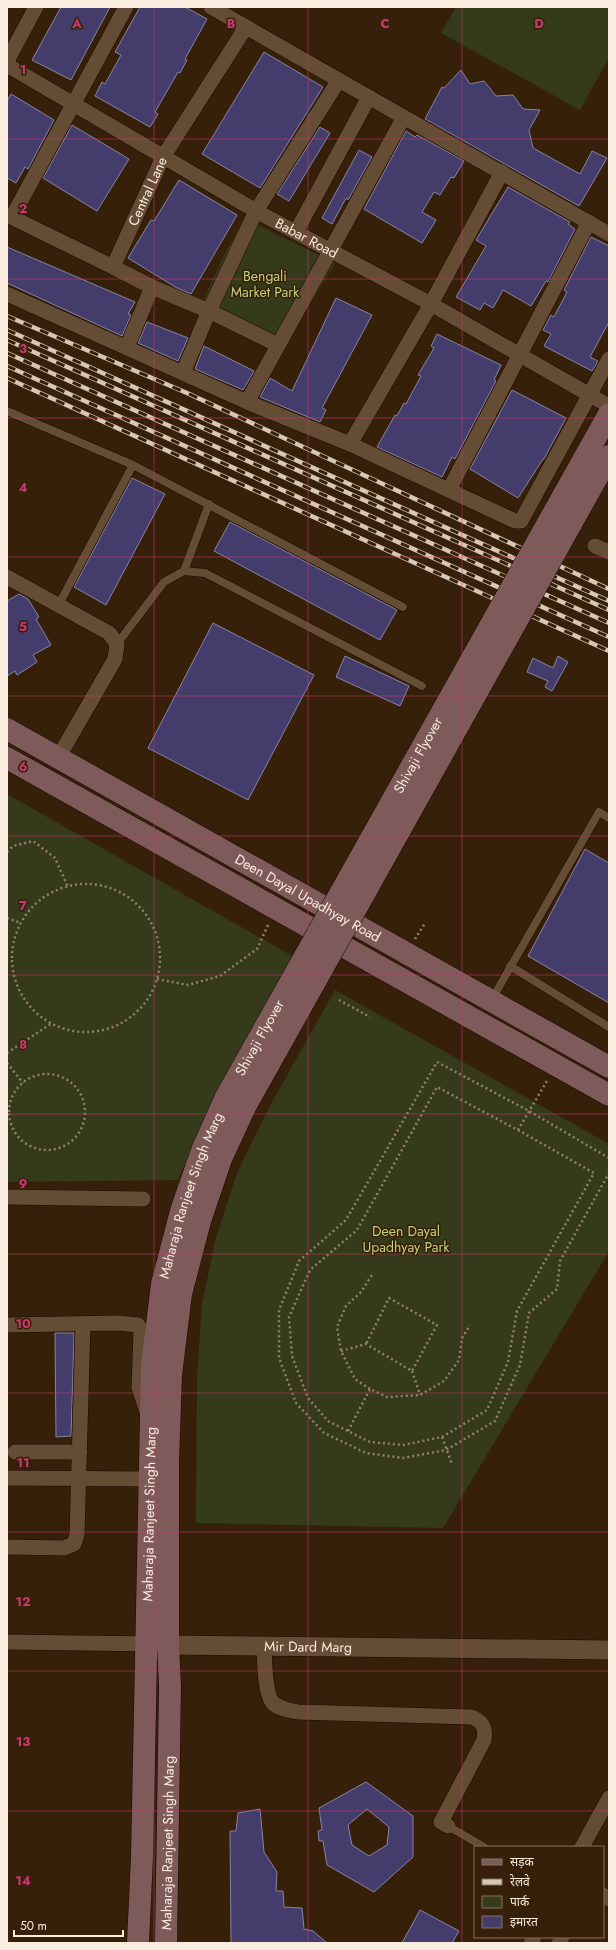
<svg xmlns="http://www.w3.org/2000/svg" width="616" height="1950" font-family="Jost,'Noto Sans Devanagari',sans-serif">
	<rect width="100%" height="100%" fill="#362009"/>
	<path fill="#353a1b" d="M456,7H609V58L580,110L441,33Z
		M244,218L335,263L281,352L197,314L223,257Z
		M7,794L294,957L209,1109L178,1180L7,1182Z
		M335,990L609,1144V1251L443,1528L196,1523L197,1377L202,1305L215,1241L237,1173L271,1104Z"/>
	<path fill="#443d6c" stroke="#8784a4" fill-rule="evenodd" d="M61,7H110L71,80L32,60Z
		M140,7H185L207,19L185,59L187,60L180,73L178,72L155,112L158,114L150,127L95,96L102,82L105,84L121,55L115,52Z
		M264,52L323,87L260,188L202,154Z
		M461,70L470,84L484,81L496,96L513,95L523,109L540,110L529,130L533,148L580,174L592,151L607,158L579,206L425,119L442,87L444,88Z
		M11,94L54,120L28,169L25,167L16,183L7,178V101Z
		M72,125L129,159L97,211L43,178Z
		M320,127L330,133L289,201L277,194Z
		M406,131L415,137L417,135L464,161L454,178L451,177L440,195L434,192L422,212L436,220L422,243L364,209Z
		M359,150L372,157L348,200L346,198L332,224L322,218Z
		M179,180L237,215L191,294L177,288L128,258L151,220L154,221Z
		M508,187L570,222L568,224L575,229L548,282L546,281L531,306L503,290L493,308L484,303L480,310L456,297L486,246L476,240Z
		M591,237L609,246V322L590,357L598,361L592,371L544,346L551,334L543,330L551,315L554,317L567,292L564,290Z
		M7,247L135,302L128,314L131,315L122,336L7,283Z
		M336,298L372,315L322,408L326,410L320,422L260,397L270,378L292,391Z
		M147,322L188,338L178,361L138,343Z
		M437,334L501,365L494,380L496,381L455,459L452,457L442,477L377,447L395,415L397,416L404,403L406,404L421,376L418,375L434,348L431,346Z
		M204,346L254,371L243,390L195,369Z
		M512,390L566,418L544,459H543L518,498L470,469Z
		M132,478L165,494L106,605L74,587Z
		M230,522L397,610L380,640L214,551Z
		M19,594L28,599L39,617L36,619L51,645L33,655L37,662L17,675L15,671L7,676V601Z
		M213,623L314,675L248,800L148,748Z
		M345,656L409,686L400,706L336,677Z
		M558,656L568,662L552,691L545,687L548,681L527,672L533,658L553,668Z
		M585,849L609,863V1003L528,956Z
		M55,1333H74L71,1436L56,1437Z
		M366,1782L413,1816V1857L374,1892L327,1865L323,1841H319L318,1831L322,1830L319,1808ZM367,1809L389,1827L387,1845L369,1856L352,1845L348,1825Z
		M260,1809L264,1852L277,1872L276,1891H283L284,1907L302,1908L304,1929L313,1931L327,1943H231L230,1831H236L238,1813Z
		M420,1910L459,1931L452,1943H402Z"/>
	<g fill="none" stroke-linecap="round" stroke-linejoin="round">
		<defs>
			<path id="service" d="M7,411L133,465L403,607
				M184,571L209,504
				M58,606L133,465
				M117,644L164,582L184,571L205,573L422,686
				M510,966L609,1027
				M491,1001L599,812L609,818
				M448,1826L484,1847"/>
			<g id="minor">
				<path d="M211,7L609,234"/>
				<path d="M7,61L36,7"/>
				<path id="s1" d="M7,65L256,211L431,304L609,406"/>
				<path d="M7,215L113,267"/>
				<path d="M12,217L126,7"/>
				<path d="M296,232L369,97"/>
				<path d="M152,287L209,311L278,345"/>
				<path d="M7,294L247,402L350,444L515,521H521L609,359"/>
				<path id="s2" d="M127,347L152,287L113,267L163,157L246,27"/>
				<path d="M183,373L209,311L256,211L339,80"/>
				<path d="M247,402L404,117"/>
				<path d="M350,444L431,304L502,172"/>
				<path d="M449,490L589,222"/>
				<path d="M595,546L609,552"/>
				<path d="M7,577L109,633L117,644L115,659L58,758"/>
				<path d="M7,1197L143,1199"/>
				<path d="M7,1325L117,1323L138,1325L141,1330L139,1388L147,1412"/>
				<path d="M15,1452H80"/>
				<path d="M7,1478L149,1479"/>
				<path d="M7,1547L64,1548L74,1544L77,1535L83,1324"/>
				<path d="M7,1642L156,1644"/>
				<path d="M264,1646C265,1660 264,1690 272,1702C278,1709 289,1710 298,1712L472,1717C483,1722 486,1728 484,1740L441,1822L448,1826"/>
				<path d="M582,1847L609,1798"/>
				<path d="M603,1895L609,1899"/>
				<path d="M531,1943L534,1937"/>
				<path d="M559,1943L562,1937"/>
			</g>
			<g id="tertiary">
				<path id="s3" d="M168,1645L609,1650"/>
			</g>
			<g id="secondary">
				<path id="s4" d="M7,729L609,1067"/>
				<path d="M7,758L609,1095"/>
				<path id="s5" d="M138,1943L142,1856L152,1366L162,1284L181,1211L203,1148L226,1097"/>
				<path id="s6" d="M166,1943L170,1686L168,1645V1463L171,1375L181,1294L200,1221L221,1159L245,1107"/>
			</g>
		</defs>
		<use href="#service" stroke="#1c0900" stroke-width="9"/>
		<use href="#minor" stroke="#1c0900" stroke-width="16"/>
		<use href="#tertiary" stroke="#1c0900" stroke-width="20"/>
		<use href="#secondary" stroke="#1c0900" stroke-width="23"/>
		<path stroke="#92806d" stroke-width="2.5" stroke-dasharray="2 3" stroke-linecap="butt" d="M7,852L13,846L33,841L55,858L68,887
			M12 958a74 74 0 1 1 148 0a74 74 0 1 1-148 0Z
			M7,918L21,923
			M415,939L425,923
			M157,979L188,985L220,976L257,949L269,923
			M339,1000L370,1017
			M7,1053L52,1023
			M7,1063L23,1083
			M9 1112a38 38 0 1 1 76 0a38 38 0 1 1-76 0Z
			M518,1130L594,1173L517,1311L508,1362L487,1410L442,1437L403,1445L370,1442L328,1421L308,1398L292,1356L289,1317L310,1270L357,1230L437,1087L518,1130L548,1079
			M609,1158L529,1111L437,1062L346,1220L299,1261L279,1310V1358L296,1403L324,1433L366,1453L403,1458L446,1450L495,1421L520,1365L529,1313L557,1289L560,1261L609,1173
			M341,1351L366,1344L412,1371L437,1325L389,1298L366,1344
			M412,1371L420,1395
			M370,1389L355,1379L341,1351L337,1327L346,1306L361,1292L372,1275
			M348,1431L370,1389L387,1397L420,1395L444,1381L459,1360L462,1338L470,1325
			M442,1437L452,1464"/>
		<use href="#service" stroke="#654c35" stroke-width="8"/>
		<use href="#minor" stroke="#654c35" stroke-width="15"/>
		<use href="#tertiary" stroke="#654c35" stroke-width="19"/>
		<use href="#secondary" stroke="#7e5a5b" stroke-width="22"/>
		<defs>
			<path id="rail" d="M7,316L187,393L609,589
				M7,330L609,601
				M7,340L609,610
				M7,353L609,623
				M7,366L609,637
				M7,378L609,651"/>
		</defs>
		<use href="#rail" stroke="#d6c7b7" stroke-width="4.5"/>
		<use href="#rail" stroke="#362009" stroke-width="3" stroke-dasharray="9" stroke-linecap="butt"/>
		<defs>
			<g id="secondary-bridge">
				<path id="s7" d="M226,1097L609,414"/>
				<path d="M245,1107L609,456"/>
			</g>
		</defs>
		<use href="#secondary-bridge" stroke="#1c0900" stroke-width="23" stroke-linecap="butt"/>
		<use href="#secondary-bridge" stroke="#7e5a5b" stroke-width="22"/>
	</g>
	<path fill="none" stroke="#ca386f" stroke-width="1" stroke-opacity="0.55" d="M154,7V1943M308,7V1943M462,7V1943M7,139H609M7,279H609M7,418H609M7,557H609M7,696H609M7,836H609M7,975H609M7,1114H609M7,1254H609M7,1393H609M7,1532H609M7,1671H609M7,1811H609"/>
	<g text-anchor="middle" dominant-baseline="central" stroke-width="3" stroke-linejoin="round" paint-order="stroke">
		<g font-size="14" fill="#faecde" stroke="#362009">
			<text stroke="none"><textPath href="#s2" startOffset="192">Central Lane</textPath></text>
			<text stroke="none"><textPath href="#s1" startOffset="346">Babar Road</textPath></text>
			<text stroke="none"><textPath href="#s7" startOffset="392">Shivaji Flyover</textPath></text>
			<text stroke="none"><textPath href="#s4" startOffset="345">Deen Dayal Upadhyay Road</textPath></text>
			<text stroke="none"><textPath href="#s7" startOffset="68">Shivaji Flyover</textPath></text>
			<text stroke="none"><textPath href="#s5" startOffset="753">Maharaja Ranjeet Singh Marg</textPath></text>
			<text stroke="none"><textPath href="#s5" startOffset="429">Maharaja Ranjeet Singh Marg</textPath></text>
			<text stroke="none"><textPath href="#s3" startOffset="140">Mir Dard Marg</textPath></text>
			<text stroke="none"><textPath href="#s6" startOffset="100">Maharaja Ranjeet Singh Marg</textPath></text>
		</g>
		<g font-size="14" fill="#c3d07c" stroke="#362009">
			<text x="265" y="276">Bengali<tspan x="265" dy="16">Market Park</tspan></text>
			<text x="406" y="1231">Deen Dayal<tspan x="406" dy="16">Upadhyay Park</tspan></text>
		</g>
	</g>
	<g font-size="13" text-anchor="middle" font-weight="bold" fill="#ca386f" stroke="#362009" stroke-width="3" stroke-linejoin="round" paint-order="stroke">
		<text x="77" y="28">A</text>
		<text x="231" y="28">B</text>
		<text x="385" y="28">C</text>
		<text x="539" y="28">D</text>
		<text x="23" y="74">1</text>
		<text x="23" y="213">2</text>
		<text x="23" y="353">3</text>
		<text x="23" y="492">4</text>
		<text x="23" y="631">5</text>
		<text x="23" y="771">6</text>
		<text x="23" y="910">7</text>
		<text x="23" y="1049">8</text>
		<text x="23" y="1188">9</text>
		<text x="23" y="1328">10</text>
		<text x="23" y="1467">11</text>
		<text x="23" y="1606">12</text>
		<text x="23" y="1746">13</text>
		<text x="23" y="1885">14</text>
	</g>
	<rect width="616" height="1950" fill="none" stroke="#faecde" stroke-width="16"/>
	<rect x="474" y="1846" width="130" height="92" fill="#362009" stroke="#84725e"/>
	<rect x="482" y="1859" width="20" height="6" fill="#7e5a5b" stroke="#84725e"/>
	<text x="510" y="1866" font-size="12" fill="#faecde">सड़क</text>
	<rect x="482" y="1879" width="20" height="6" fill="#d6c7b7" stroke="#84725e"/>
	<text x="510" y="1886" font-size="12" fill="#faecde">रेलवे</text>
	<rect x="482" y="1896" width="20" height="12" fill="#353a1b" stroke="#84725e"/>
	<text x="510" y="1906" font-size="12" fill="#faecde">पार्क</text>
	<rect x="482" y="1916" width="20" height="12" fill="#443d6c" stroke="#84725e"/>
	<text x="510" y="1926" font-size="12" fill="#faecde">इमारत</text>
	<path d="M14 1930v6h109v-6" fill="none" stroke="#faecde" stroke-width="2"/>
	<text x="20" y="1930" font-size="12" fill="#faecde" stroke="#362009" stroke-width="3" paint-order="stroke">50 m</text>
</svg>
